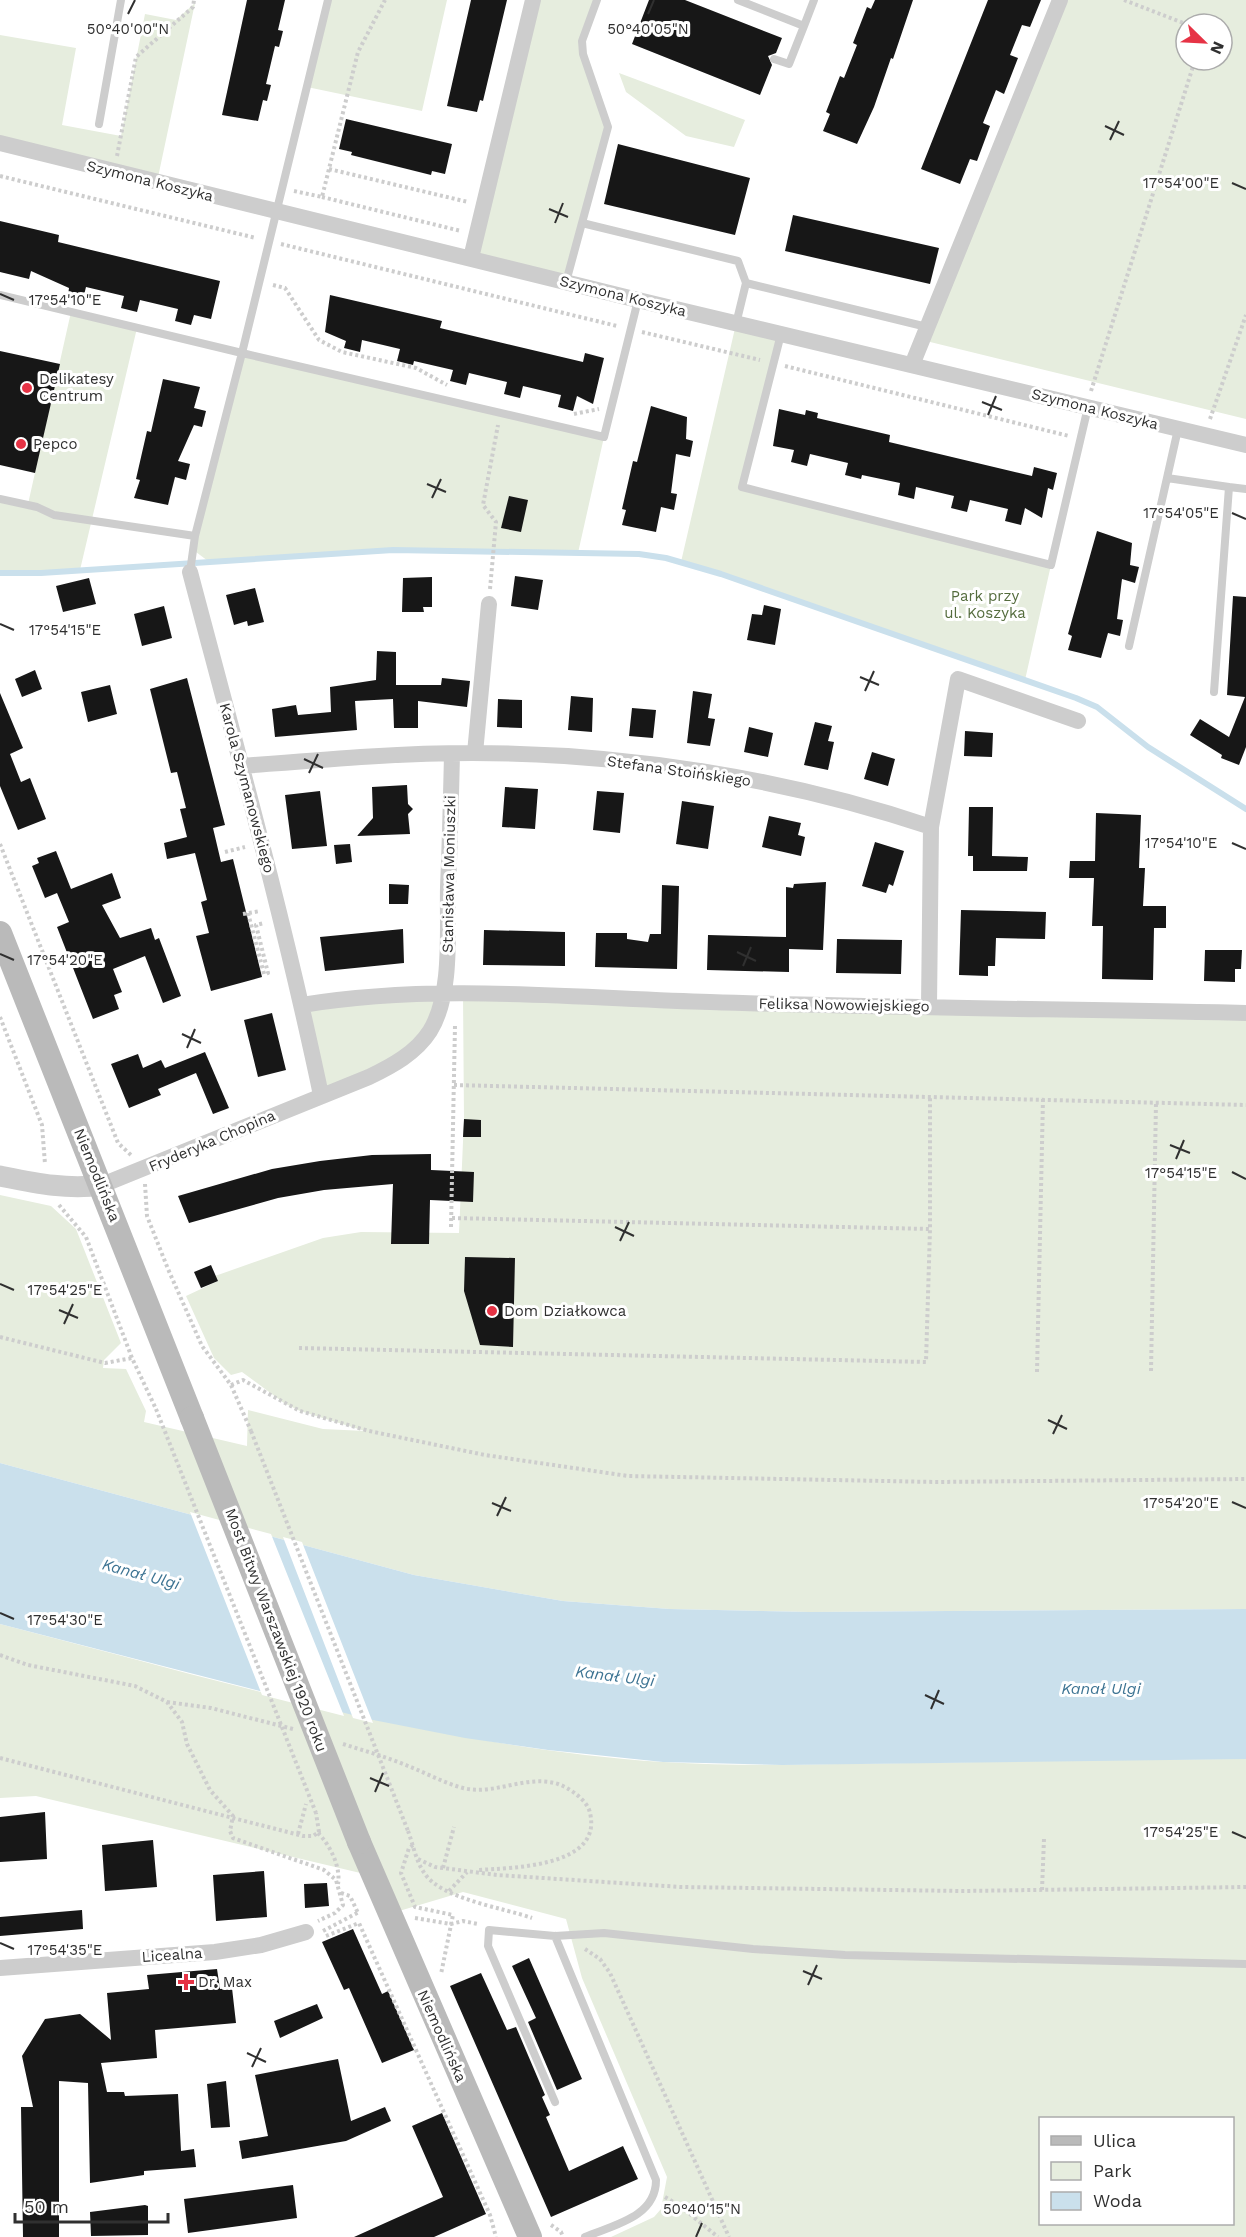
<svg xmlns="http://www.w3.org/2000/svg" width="1246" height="2237" font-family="'Work Sans',sans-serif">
	<rect width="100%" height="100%" fill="#fff"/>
	<path fill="#e6edde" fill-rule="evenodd" d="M328,0H447L422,111L307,87Z
		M533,0H597L582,41L608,127L566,282L471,258Z
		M1060,0H1246V419L922,340ZM1186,24H1222V60H1186Z
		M195,3L157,182L0,143V35L76,48L62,125L121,136L145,14L176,20Z
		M619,73L745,120L734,147L686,136L626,92Z
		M71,312L137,328L80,570L0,573V499L28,504Z
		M736,324L781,334L743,487L1051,565L1025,680L783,595L681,562Z
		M242,353L604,437L578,553L393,550L208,561L192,549Z
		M442,994L413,1051L321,1095L302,1005Z
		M463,995L1246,1013V1609L810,1612L670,1609L563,1601L414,1575L0,1463V1195L51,1206L76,1229L121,1343L104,1360L103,1368L126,1369L146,1411L144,1422L247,1446L248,1410L323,1429L365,1431L300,1411L284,1403L242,1372L231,1375L214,1358L186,1296L218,1281L215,1276L323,1238L361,1232L459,1233L464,1119Z
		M0,1624C219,1680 436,1747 663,1762C745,1767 828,1764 910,1763C1022,1761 1134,1759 1246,1759V2237H611L654,2217L661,2209L667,2177L582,1978L566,1919L463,1892L389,1914L373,1876L36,1796L0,1798ZM1040,2118H1232V2224H1040Z"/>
	<path fill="#cae0ec" d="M0,1463L414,1575L563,1601L670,1609L810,1612L1246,1609V1759L782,1765L663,1762L548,1750L465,1738L368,1719L0,1624Z"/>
	<path fill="#fff" d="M190,1512L271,1534L344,1716L262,1695Z
		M283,1537L302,1542L373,1723L353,1718Z"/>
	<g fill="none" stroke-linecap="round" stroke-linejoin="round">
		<path stroke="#cae0ec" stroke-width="6" d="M0,573H41L393,550L639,554L666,558L721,574L1076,698L1097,707L1148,747L1246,809"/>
	</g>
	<path fill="#171717" d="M247,0H285L278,30L283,31L279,47L275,46L266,84L271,85L267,101L263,100L258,121L222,115Z
		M471,0H507L483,101L480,100L477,112L447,106Z
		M649,0H685L782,38L776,53L768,56L772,65L760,95L632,44Z
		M875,0H913L893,59L891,58L874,107L857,144L823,131L830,114L826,112L840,76L844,78L857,45L853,43L867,7L871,9Z
		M988,0H1041L1030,27L1022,25L1010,55L1018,58L1004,94L996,90L983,123L990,126L977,161L970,159L960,184L921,169Z
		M346,119L452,144L445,174L432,171L431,175L351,155L352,152L339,149Z
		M618,144L750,178L735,235L604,204Z
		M793,215L939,248L930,284L785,251Z
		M0,221L59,235L58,242L220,281L211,319L194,315L191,325L175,321L178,309L140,300L137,312L121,308L124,296L86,287L83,299L68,295L69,288L31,271L29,279L0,272Z
		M330,295L442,321L440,328L583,362L585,353L604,358L593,404L577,396L573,411L558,407L561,395L523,386L520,398L504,394L507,382L469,373L466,385L450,381L453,370L414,361L413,365L397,361L400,349L362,340L360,352L344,348L346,341L325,332Z
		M0,351L60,364L35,473L0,465Z
		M163,379L200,387L194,408L206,411L202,427L194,425L178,461L190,464L186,480L175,477L168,505L134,498L140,480L136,479L147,431L151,432Z
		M651,406L687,417L686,439L693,441L690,457L676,454L671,493L677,494L674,510L661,507L656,532L622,525L626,510L622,509L633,461L637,462Z
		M779,409L805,415L806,410L818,413L817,418L890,435L889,442L1032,476L1034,467L1057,473L1053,490L1048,488L1042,518L1025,508L1021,525L1005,521L1008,509L970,500L967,512L951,508L954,496L916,487L914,499L898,495L900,483L862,475L861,479L845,475L848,463L810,454L807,466L791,462L794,450L773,446Z
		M509,496L528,500L521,532L501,528Z
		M1097,531L1132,543L1130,565L1139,567L1135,583L1122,579L1117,619L1123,620L1120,636L1108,633L1101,658L1068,650L1072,636L1068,634Z
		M515,576L543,580L538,610L511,606Z
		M432,577V607H423L424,612H402L403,578Z
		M89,578L96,604L63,612L56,586Z
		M255,588L264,622L248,626L247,621L234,625L226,595Z
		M1233,596L1246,597V747L1239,765L1221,758L1222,755L1190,735L1200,719L1229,737L1245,697L1227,695Z
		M764,605L781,609L775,645L747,640L752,614L762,615Z
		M164,606L172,638L142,646L134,614Z
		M377,651L396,652V685H441L442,678L470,681L467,707L418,701V728H394L393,699L355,701L357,730L275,737L272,709L296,705L298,715L331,712L330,687L376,680Z
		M35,670L42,689L22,697L15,679Z
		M187,678L225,825L213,828L221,862L233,859L262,977L211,991L196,936L209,933L201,902L207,900L195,853L167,859L164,843L187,837L180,809L186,808L177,772L171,773L150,689Z
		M110,685L117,714L88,722L81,692Z
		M693,691L712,694L708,718L715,719L710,746L687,743Z
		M0,693L23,748L10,754L21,782L30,778L46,819L18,830L0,786Z
		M571,696L593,698L592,732L568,730Z
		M498,699L522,700V728L497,727Z
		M632,708L656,710L653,738L629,736Z
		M815,722L832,726L828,741L834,742L828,770L804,765Z
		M749,727L773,733L768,757L744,752Z
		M965,731L993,733L992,757L964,756Z
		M872,752L895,759L888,786L864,779Z
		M407,785L408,804L413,809L408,814L410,834L357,836L373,818L372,787Z
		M505,787L538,789L535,829L502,827Z
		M320,791L327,846L292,849L285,795Z
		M597,791L624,793L620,833L593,830Z
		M682,801L714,806L708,849L676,844Z
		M969,807H993L992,856L1028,857L1027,871H973V856H968Z
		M1096,813L1141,815L1139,868H1145L1143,906H1166V928H1154L1153,980L1102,979L1103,926H1092L1094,878H1069L1070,861H1095Z
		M769,816L801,823L798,835L805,837L801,856L762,847Z
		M875,842L904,851L893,886L889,884L886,893L862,886Z
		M350,844L352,862L336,864L334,845Z
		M56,851L71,889L112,873L121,898L102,905L120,938L151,928L155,940L159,938L181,996L163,1003L145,956L113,969L122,992L114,995L119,1009L93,1019L57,927L69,922L57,893L45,898L32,866L39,863L37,858Z
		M826,882L823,950L789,949V972L707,970L708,935L786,937V887L793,888L794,884Z
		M389,884L409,885L408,904H389Z
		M662,885L679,886L677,969L595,967L596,933H627V939L648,942L650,934H661Z
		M961,910L1046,912L1045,939L996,938L995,966H988V976L959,975Z
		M403,929L404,963L325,971L320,937Z
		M484,930L565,932V966L483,965Z
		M837,939L902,940L901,974L836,973Z
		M1205,950H1242L1241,969H1235V982L1204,981Z
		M272,1013L286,1070L258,1077L244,1020Z
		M205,1052L229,1108L213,1114L196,1073L158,1089L161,1095L129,1108L111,1064L138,1054L143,1068L161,1060L165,1068Z
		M464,1119L481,1120V1137H463Z
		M431,1154V1170L474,1172L473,1202L430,1200L429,1244H391L393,1184L324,1190L278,1198L189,1223L178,1196L272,1169L320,1161L372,1155Z
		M465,1257L515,1258L513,1347L480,1345L464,1291Z
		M211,1265L218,1281L201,1288L194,1272Z
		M45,1812L47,1859L0,1862V1817Z
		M153,1840L157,1887L105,1891L102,1845Z
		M264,1871L267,1917L216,1921L213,1875Z
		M327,1883L329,1906L305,1908L304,1884Z
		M82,1910L83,1929L0,1936V1917Z
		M353,1929L382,1994L388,1991L414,2050L382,2063L349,1988L344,1990L322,1942Z
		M529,1958L582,2079L557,2090L528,2022L536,2018L512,1966Z
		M217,1969L220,1989L232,1988L236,2023L155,2030L157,2058L101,2063L107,2092H124L125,2096L178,2094L181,2151L194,2149L196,2167L144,2171V2175L90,2183L88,2083L59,2081V2237H23L21,2107H33L22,2056L45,2019L80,2014L111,2040L107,1993L149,1989L147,1975Z
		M481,1973L507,2030L516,2027L545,2095L542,2097L550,2115L546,2117L569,2171L623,2146L638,2179L551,2217L450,1986Z
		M317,2004L323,2018L280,2038L274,2021Z
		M338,2059L351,2121L385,2107L391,2121L346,2141L242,2159L239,2141L268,2136L255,2075Z
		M226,2081L230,2127L211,2128L207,2084Z
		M442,2113L486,2214L434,2237H354L443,2197L412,2126Z
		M293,2185L297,2218L188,2233L184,2199Z
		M145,2205L148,2206V2235L91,2236L90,2212Z"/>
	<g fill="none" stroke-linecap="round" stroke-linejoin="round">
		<path stroke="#cdcdcd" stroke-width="4" stroke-dasharray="3 3" stroke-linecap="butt" d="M1124,0L1186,24
			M117,156L136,57L193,7L194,0
			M329,169L468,202
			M0,176L256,238
			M294,191L322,197L358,52L385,0
			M322,197L461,231
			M281,244L617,326
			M273,285L285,288L319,340L342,352L416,368L447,385
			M642,332L760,360
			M785,366L1069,436
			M1091,391L1195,60
			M574,414L599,409
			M1210,419L1246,315
			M490,589L496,522L483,505L498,425
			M0,844L118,1143L132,1156
			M225,852L245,847
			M248,913L264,974L268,973L256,925L264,923
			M243,914L260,911
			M0,1017L42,1125L45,1164
			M454,1085L1246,1105
			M145,1184L147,1216L168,1269L202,1346L231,1385L251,1431
			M59,1205L86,1237L132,1358L156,1409
			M452,1218L930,1229V1097
			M451,1227L455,1025
			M0,1337L105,1363L132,1358
			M299,1348L926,1362L930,1229
			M1151,1371L1156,1103
			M1037,1372L1043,1099
			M231,1385L243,1380L300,1411L369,1431L485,1455L628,1476L936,1482L1246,1479
			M0,1655L28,1665L135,1686L167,1702L182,1722L187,1744L210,1790L233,1816L230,1831L233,1838L324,1870L336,1880L343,1905L335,1913L318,1921
			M167,1702L211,1708L293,1729
			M343,1744C365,1751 387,1757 408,1766C426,1773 444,1783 463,1788C494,1796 526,1774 558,1784C570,1788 588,1801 590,1813C603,1867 512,1868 477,1870
			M0,1758L303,1836H313L319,1832L316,1813
			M408,1831C413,1844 416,1862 425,1874C442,1899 504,1908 532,1918
			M318,1833C330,1845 341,1867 338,1884
			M298,1834L306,1804
			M413,1845L409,1848L401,1873L415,1907L453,1915L441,1974
			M418,1859L435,1867L497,1875L681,1887L962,1891L1246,1887
			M443,1868L454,1827
			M1042,1890L1044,1839
			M449,1891L467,1872
			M341,1893L350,1896L358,1913
			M415,1918L451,1924L463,1921L478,1924
			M323,1931L359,1912
			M326,1936L359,1923L490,2215L496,2237
			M585,1949L600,1959L610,1973L729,2237
			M665,2197L680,2206L718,2237
			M551,2225L561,2232L563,2237"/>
		<path stroke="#cdcdcd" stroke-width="8" d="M328,0L242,353L604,437L638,300
			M738,0L804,26L814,0
			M774,59L789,64L804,26
			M99,124L121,0
			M582,223L738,261L746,283L736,324
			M566,282L608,127L583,54L582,41L597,0
			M746,283L927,327
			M0,295L242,353L195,536L190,572
			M781,334L742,487L1051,565L1088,407
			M1178,429L1167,478L1229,487
			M0,499L37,507L54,515L195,536
			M1129,646L1167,478
			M1214,692L1229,487L1246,489
			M555,1936L656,2180C656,2217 614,2225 585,2237
			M555,2102L488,1946L489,1930L555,1936L604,1933L753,1949L845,1955L1246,1964"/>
		<path stroke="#cdcdcd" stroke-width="16" d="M0,143L638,300L1246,445
			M471,258L533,0
			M912,365L1060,0
			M190,572C236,746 284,919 321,1095
			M475,753L489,604
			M242,766C318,760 395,753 472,753C626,753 785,778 931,827L929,1006
			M931,827L958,679L1078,721
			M302,1005C435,983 576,998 710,1002C888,1008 1067,1009 1246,1013
			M102,1185L369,1077C392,1066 416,1053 430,1031C453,994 447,929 448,887C450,842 451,798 452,754
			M0,1968L215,1952L261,1945L306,1932"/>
		<path stroke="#cdcdcd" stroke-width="21" d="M0,1176C35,1183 67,1190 102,1185"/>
		<path stroke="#bababa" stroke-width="24" d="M0,933L192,1418
			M359,1842L530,2237"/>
		<path stroke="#cdcdcd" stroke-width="4" stroke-dasharray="3 3" stroke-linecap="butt" d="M156,1409L316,1813
			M251,1431L408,1831"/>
		<path stroke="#bababa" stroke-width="24" d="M192,1418L359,1842"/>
	</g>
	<path fill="none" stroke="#303030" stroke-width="2" d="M128,14L135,0M648,14L654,0M1105,126L1124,135M1110,140L1119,121M1232,183L1246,189M549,209L568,217M555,223L563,203M0,294L14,300M982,402L1002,410M988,415L996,396M427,484L446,492M432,498L441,479M1232,513L1246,519M0,624L14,630M860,677L879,685M865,691L874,671M304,759L323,768M309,773L318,754M1232,843L1246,849M737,952L756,961M0,954L14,960M743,966L751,947M182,1034L201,1043M187,1048L195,1029M1170,1145L1190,1153M1176,1159L1184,1140M1232,1172L1246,1179M615,1227L634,1236M620,1241L629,1222M0,1284L14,1290M59,1310L78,1318M64,1324L73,1304M1048,1420L1067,1429M1053,1434L1062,1415M1232,1502L1246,1508M492,1503L511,1511M497,1516L506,1497M0,1613L14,1619M925,1695L944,1704M931,1709L939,1690M370,1778L389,1786M375,1792L383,1773M1232,1832L1246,1838M0,1943L14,1949M803,1971L822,1979M808,1985L817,1965M247,2053L266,2062M252,2067L261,2048M696,2237L702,2223"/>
	<g fill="#e63345" stroke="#fff" stroke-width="2">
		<circle cx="27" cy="388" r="6"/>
		<circle cx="21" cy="444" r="6"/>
		<circle cx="492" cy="1311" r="6"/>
		<path d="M183 1973h6v6h6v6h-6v6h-6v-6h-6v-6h6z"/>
	</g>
	<g text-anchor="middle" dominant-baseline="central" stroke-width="6" stroke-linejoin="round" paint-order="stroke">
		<g font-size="15" fill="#303030" stroke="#fff">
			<text transform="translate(150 181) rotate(14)">Szymona Koszyka</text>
			<text transform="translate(623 296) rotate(14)">Szymona Koszyka</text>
			<text transform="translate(1095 409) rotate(14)">Szymona Koszyka</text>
			<text transform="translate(679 771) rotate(8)">Stefana Stoińskiego</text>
			<text transform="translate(247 788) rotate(75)">Karola Szymanowskiego</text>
			<text transform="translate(449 874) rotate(-89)">Stanisława Moniuszki</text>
			<text transform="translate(844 1005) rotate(1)">Feliksa Nowowiejskiego</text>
			<text transform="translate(212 1141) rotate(-23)">Fryderyka Chopina</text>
			<text transform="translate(97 1175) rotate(68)">Niemodlińska</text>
			<text transform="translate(276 1630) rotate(69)">Most Bitwy Warszawskiej 1920 roku</text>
			<text transform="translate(172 1955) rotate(-4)">Licealna</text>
			<text transform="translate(442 2036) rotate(66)">Niemodlińska</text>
		</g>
		<g font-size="15" fill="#303030" stroke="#fff" text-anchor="start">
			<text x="39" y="379">Delikatesy<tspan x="39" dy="17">Centrum</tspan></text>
			<text x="33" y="444">Pepco</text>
			<text x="504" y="1311">Dom Działkowca</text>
			<text x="198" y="1982">Dr. Max</text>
		</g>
		<g font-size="15" fill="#546c3d" stroke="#fff">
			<text x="985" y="596">Park przy<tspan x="985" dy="17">ul. Koszyka</tspan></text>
		</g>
		<g font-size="16" font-style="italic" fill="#3d7493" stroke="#fff">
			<text transform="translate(141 1574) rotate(15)">Kanał Ulgi</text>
			<text transform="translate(615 1676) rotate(7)">Kanał Ulgi</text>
			<text x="1101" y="1688">Kanał Ulgi</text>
		</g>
	</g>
	<g font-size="15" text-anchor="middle" fill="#303030" stroke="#fff" stroke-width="6" stroke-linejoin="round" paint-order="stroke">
		<text x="128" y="34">50°40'00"N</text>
		<text x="648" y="34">50°40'05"N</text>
		<text x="1181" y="188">17°54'00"E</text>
		<text x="65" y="305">17°54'10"E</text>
		<text x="1181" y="518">17°54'05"E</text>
		<text x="65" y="635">17°54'15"E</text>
		<text x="1181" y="848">17°54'10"E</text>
		<text x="65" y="965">17°54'20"E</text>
		<text x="1181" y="1178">17°54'15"E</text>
		<text x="65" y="1295">17°54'25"E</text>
		<text x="1181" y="1508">17°54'20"E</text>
		<text x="65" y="1625">17°54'30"E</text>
		<text x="1181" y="1837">17°54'25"E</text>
		<text x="65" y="1955">17°54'35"E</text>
		<text x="702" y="2214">50°40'15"N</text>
	</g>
	<rect x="1039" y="2117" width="195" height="108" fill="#ffffff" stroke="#acacac" stroke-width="1.5"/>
	<rect x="1051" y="2136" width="30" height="9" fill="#bababa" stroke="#acacac" stroke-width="1.5"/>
	<text x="1093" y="2147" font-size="18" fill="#303030">Ulica</text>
	<rect x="1051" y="2162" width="30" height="18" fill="#e6edde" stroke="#acacac" stroke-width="1.5"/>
	<text x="1093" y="2177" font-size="18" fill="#303030">Park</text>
	<rect x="1051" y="2192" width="30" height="18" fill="#cae0ec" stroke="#acacac" stroke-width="1.5"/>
	<text x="1093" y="2207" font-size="18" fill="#303030">Woda</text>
	<g transform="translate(1204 42) rotate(114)"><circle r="28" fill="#ffffff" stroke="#acacac" stroke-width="1.5"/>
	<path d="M0-4.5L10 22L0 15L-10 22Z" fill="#e63345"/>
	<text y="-9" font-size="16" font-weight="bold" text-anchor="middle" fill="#303030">N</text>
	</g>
	<path d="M15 2213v9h153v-9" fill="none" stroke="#303030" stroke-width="3"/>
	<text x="24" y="2213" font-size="18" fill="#303030" stroke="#ffffff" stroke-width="4.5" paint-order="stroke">50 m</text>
</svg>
